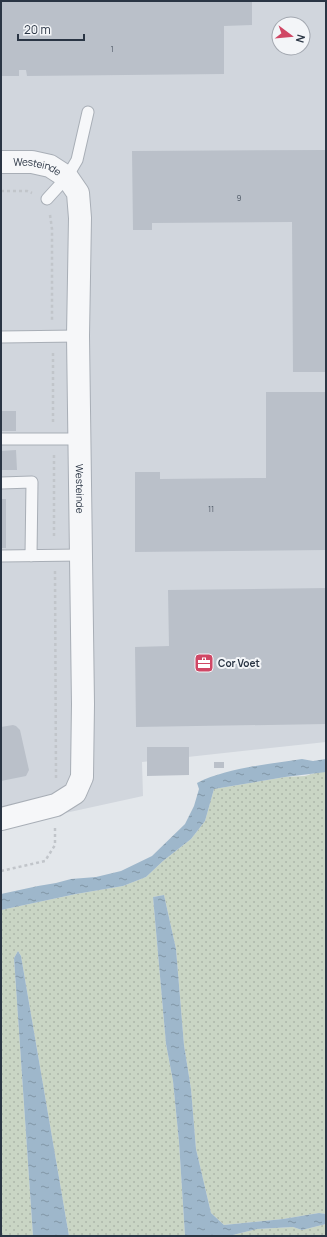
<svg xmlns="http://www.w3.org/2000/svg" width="327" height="1237" font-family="Manrope,sans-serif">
	<defs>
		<pattern id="grass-dots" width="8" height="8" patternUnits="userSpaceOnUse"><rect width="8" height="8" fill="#c9d5c4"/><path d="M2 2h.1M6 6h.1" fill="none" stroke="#adb7aa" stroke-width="1.8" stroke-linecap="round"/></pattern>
		<pattern id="water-ripples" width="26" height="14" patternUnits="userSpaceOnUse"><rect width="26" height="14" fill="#9eb7cb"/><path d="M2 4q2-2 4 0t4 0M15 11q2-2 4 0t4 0" fill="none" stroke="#8196a6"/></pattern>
	</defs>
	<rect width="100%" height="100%" fill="#e3e7eb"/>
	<path fill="#d1d6dd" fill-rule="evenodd" d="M1,1H326V742L142,762L143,796L1,827ZM279,24H303V48H279Z"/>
	<path fill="url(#grass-dots)" d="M319,772H326V1214L319,1213L283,1219L224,1225L211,1213L196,1149L191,1089L184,1045L176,949L164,895L153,897L166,1044L173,1081L179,1142L185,1236H69L21,956L18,951L14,958L33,1236H1V910L76,894L123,886L146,877L163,861L191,839L205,821L214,789L285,777L305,776Z
		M326,1224V1236H229L257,1229L293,1227L302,1230Z"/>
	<path fill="url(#water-ripples)" d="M302,759L313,761L326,759V772L285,777L214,789L205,821L191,839L163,861L146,877L123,886L76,894L1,910V894L38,886L56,883L71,879L96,877L121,871L152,856L185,824L194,806L199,789L197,783C227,768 269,764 302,759Z
		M164,895L176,949L184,1045L191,1089L196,1149L211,1213L224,1225L283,1219L319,1213L326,1214V1224L302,1230L293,1227L257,1229L229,1236H185L179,1142L173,1081L166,1044L153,897Z
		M18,951L21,956L69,1236H33L14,958Z"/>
	<path fill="#bac0c9" d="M1,1H252V25L224,26V74L27,76L26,70H19V76H1Z
		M326,150V372H293L292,222L152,223V230H133L132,151Z
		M266,392H326V550L135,552V472H160V479L266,478Z
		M1,411H16V431H1Z
		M16,450L17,470H1V451Z
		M1,499H6V548H1Z
		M326,588V724L136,727L135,647L169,646L168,590Z
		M13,725L16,726L20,730L29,770L26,776L1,781V727Z
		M147,747H189V775L147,776Z
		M214,762H224V768H214Z"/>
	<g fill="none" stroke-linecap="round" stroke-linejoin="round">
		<defs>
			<path id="lane" d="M47,199L67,177L77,160L88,112
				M1,337L78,336
				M1,439H80
				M1,483L32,482L31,556
				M1,556L81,555"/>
			<g id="street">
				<path id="s1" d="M1,162H32L50,166L67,177L78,193L80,218L78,336L83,704L82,777L75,793L56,805L1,819"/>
			</g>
		</defs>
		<use href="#lane" stroke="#a8aeb6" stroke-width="13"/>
		<use href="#street" stroke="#a8aeb6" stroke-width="24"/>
		<path stroke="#c1c5ca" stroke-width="2.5" stroke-dasharray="3 3" stroke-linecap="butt" d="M1,191H27L32,193
			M50,215L52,229V320
			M53,353V422
			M54,455V538
			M55,571L56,778
			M1,871L45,861L55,845V827"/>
		<use href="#lane" stroke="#f6f7f9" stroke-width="11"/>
		<use href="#street" stroke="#f6f7f9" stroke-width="22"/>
	</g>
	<defs>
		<symbol id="office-square" viewBox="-11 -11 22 22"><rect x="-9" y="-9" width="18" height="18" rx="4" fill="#d04765" stroke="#f3f5f8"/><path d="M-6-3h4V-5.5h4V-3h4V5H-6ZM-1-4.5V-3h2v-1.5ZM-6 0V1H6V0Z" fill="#fff"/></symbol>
	</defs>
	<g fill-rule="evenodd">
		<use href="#office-square" x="193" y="652" width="22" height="22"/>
	</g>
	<g text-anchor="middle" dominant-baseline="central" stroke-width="4" stroke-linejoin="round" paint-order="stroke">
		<g font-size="8" fill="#4e5865">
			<text x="112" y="48">1</text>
			<text x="239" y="197">9</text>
			<text x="211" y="508">11</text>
		</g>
		<g font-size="10" fill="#2a3544" stroke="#f3f5f8">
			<text stroke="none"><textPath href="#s1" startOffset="37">Westeinde</textPath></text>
			<text stroke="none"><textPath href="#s1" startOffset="385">Westeinde</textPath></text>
		</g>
		<g font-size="10" font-weight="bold" fill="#2a3544" stroke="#f3f5f8" text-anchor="start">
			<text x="218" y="663">Cor Voet</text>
		</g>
	</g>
	<rect width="327" height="1237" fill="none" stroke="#2a3544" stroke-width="4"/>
	<g transform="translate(291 36) rotate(106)"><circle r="19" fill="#f3f5f8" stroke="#a3a8b0"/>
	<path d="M0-3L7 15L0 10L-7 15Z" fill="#d04765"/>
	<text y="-6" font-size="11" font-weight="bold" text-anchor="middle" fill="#2a3544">N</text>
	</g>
	<path d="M18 34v6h66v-6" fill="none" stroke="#2a3544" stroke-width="2"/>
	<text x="24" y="34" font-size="12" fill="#2a3544" stroke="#f3f5f8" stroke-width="3" paint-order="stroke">20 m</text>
</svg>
